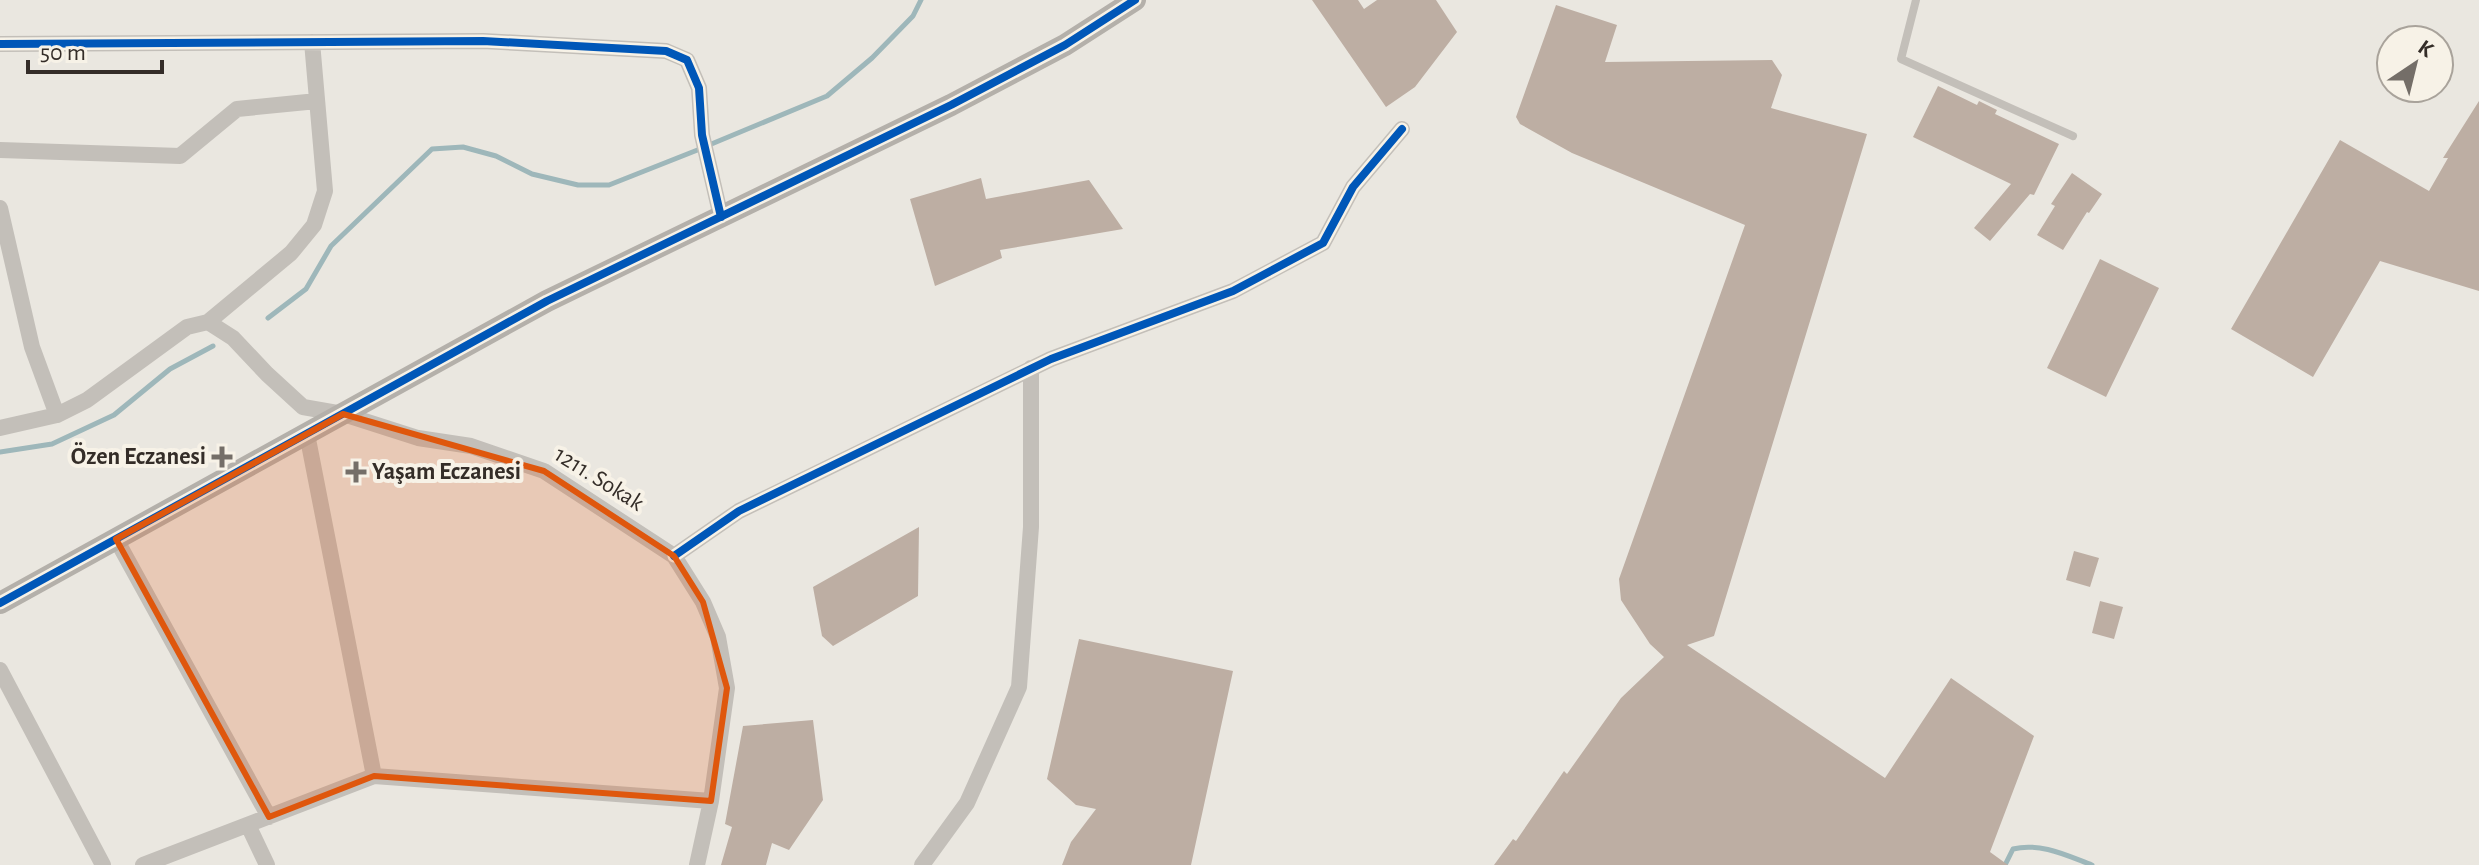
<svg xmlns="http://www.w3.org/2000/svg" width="2479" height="865" font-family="'Alegreya Sans',sans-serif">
	<rect width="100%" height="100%" fill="#eae7e0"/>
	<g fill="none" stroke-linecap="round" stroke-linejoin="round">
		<path stroke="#9eb7ba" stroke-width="5" d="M709,145L827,96L872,58L913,16L921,0
			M268,318L306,289L331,246L432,149L463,147L496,156L532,174L578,185H609L700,149
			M0,452L52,444L114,415L170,369L213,346
			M2005,865L2013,849C2040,842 2068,856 2092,865"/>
	</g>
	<path fill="#bdaea3" d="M1312,0H1358L1364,9L1377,0H1436L1457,32L1415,87L1386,107Z
		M1556,5L1617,25L1605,62L1772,60L1782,75L1771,108L1867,134L1714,636L1687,645L1885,778L1951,678L2034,736L1990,852L2008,865H1494L1513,839L1516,841L1564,771L1567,774L1621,698L1664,657L1650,644L1621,600L1619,579L1745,225L1572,153L1520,124L1516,117Z
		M1938,86L1977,105L1979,101L1997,110L1995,114L2059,144L2034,195L2030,194L1990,241L1974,228L2011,184L1913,137Z
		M2479,101V291L2380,261L2313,377L2231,329L2340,140L2429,191L2448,158H2443Z
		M2072,173L2102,194L2089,213L2087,212L2063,250L2037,235L2055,206L2051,204Z
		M981,178L986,199L1089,180L1123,229L1000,250L1002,258L935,286L910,199Z
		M2100,259L2159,288L2106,397L2047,368Z
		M919,527L918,596L833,646L822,636L813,587Z
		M2074,551L2099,558L2090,587L2066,580Z
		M2100,601L2123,607L2114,639L2092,633Z
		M1079,639L1233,671L1191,865H1062L1071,842L1096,809L1076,805L1047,779Z
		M813,720L823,800L789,850L772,843L766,865H721L732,827L725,824L743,726Z"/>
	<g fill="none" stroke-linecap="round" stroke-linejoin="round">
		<path stroke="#c3bfb9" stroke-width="8" d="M1916,0L1901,59L2073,136"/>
		<path stroke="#c3bfb9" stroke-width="16" d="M0,44L483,41L666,51L687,60L699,88L702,135L721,217
			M0,150L180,156L237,109L317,101
			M0,208L32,347L57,415
			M208,322L233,338L267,374L303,407L343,414L418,438L471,446L544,471L674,556L703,602L718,637L727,688L711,801L697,865
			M0,428L57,415L87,400L187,327L208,322L291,253L314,225L325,191L312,42
			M307,434L374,776
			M116,539L269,817
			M674,556L739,511L1051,359L1233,291L1323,243L1353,187L1402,129
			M0,670L103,865
			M248,825L267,865
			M143,865L374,776L711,801
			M922,865L967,803L1019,687L1031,527V368"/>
		<path stroke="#b4b0aa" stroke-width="22" d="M0,603L547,301L951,105L1065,45L1135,0"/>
		<defs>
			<path id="cycleway" d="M0,44L483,41L666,51L687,60L699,88L702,135L721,217
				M674,556L739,511L1051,359L1233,291L1323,243L1353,187L1402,129
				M0,603L547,301L951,105L1065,45L1135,0"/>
		</defs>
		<use href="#cycleway" stroke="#f7f2e7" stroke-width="13"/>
		<use href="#cycleway" stroke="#0057b8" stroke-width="8"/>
	</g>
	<path fill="#df570d" fill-opacity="0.2" stroke="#df570d" stroke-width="6" stroke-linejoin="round" d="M343,414L544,471L674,556L703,602L727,688L711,801L374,776L269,817L116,539Z"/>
	<g fill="#746e68" stroke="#f7f2e7" stroke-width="3">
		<path d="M218 445h8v8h8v8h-8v8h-8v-8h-8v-8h8z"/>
		<path d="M352 460h8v8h8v8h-8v8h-8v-8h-8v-8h8z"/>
	</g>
	<g text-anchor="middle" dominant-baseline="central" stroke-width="8" stroke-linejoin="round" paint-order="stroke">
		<g font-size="24" font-weight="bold" fill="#342d28" stroke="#f7f2e7" text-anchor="end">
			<text x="206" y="457">Özen Eczanesi</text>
			<text x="372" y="472" text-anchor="start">Yaşam Eczanesi</text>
		</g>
		<g font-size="24" fill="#342d28" stroke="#f7f2e7">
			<text transform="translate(599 479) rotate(32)">1211. Sokak</text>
		</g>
	</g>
	<g transform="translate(2415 64) rotate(35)"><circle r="38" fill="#f7f2e7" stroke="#a9a39b" stroke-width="2"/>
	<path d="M0-6L14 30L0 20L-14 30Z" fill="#746e68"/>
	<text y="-12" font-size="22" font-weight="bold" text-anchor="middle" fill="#342d28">K</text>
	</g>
	<path d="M28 60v12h134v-12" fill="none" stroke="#342d28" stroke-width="4"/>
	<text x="40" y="60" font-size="24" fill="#342d28" stroke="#f7f2e7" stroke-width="6" paint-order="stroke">50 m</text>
</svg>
